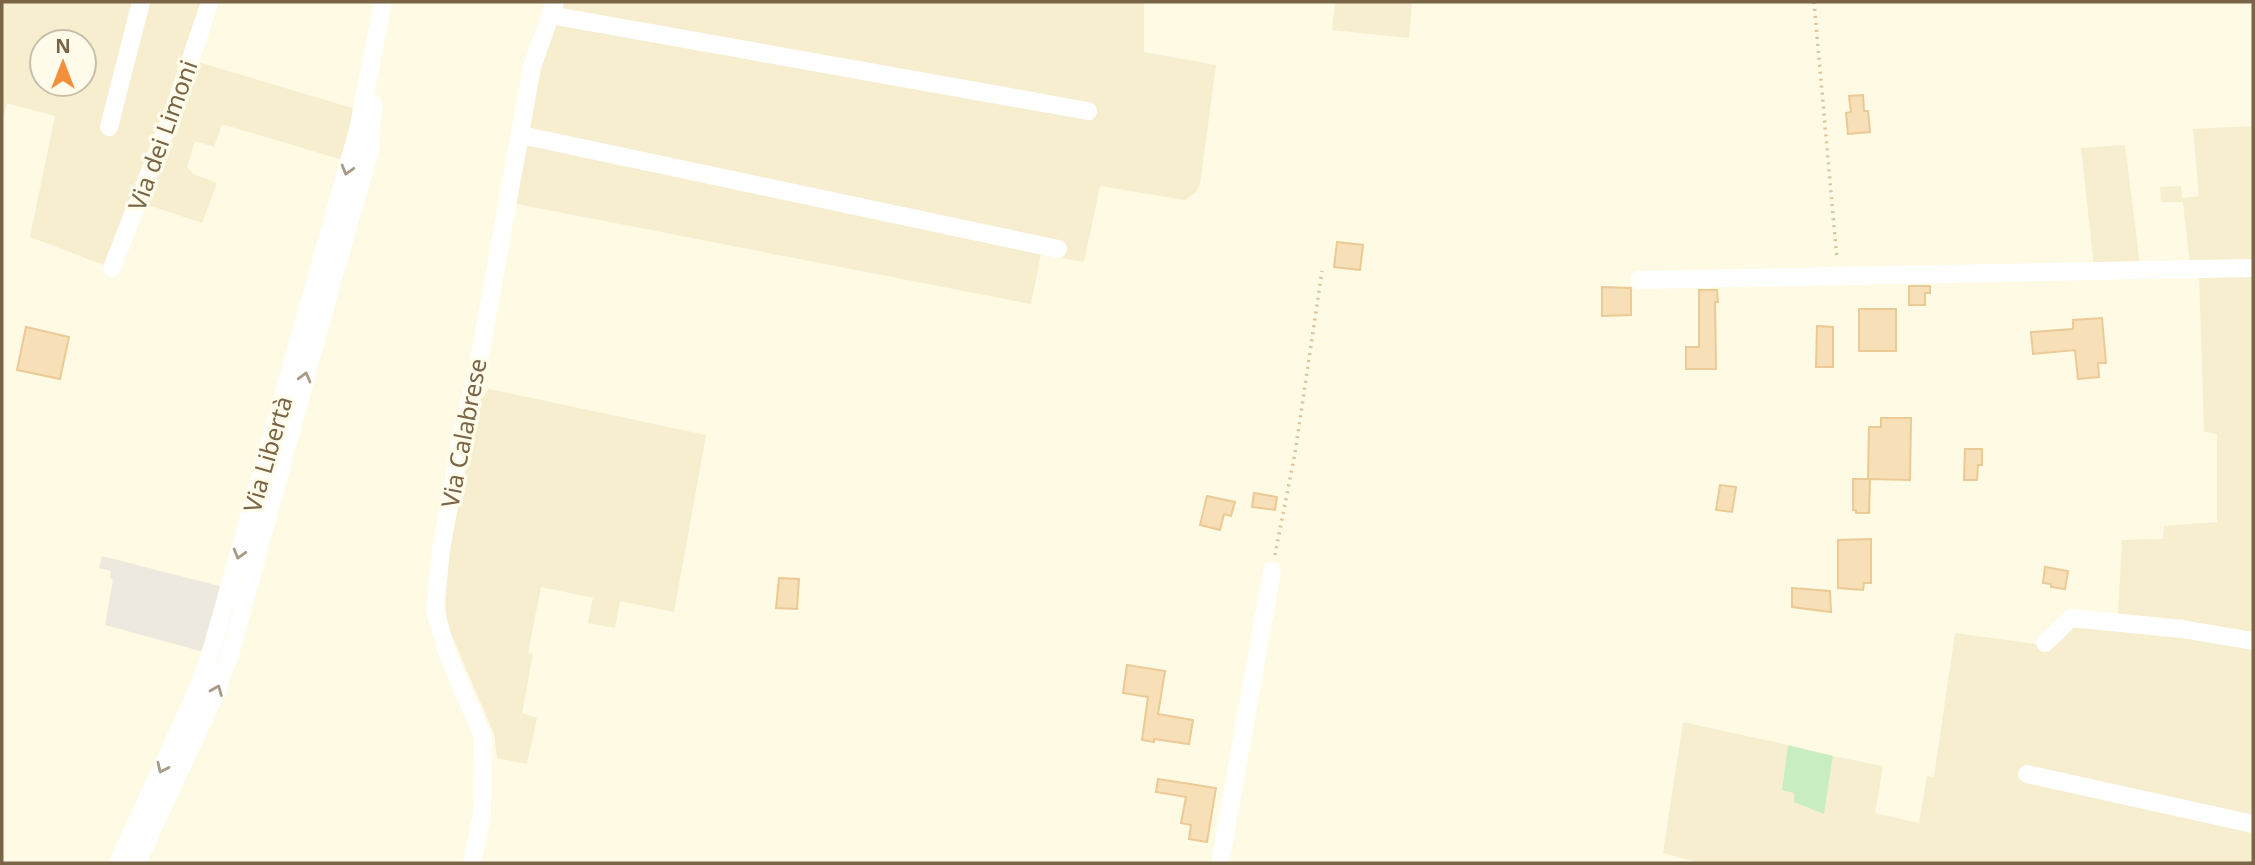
<svg xmlns="http://www.w3.org/2000/svg" width="2255" height="865" font-family="'Noto Sans',sans-serif">
	<rect width="100%" height="100%" fill="#fefae3"/>
	<path fill="#f7eed0" fill-rule="evenodd" d="M2,2H220L198,62L359,110L346,161L222,124L214,147L195,141L187,167L193,174L217,183L202,223L145,204L117,270L30,237L55,116L7,103L4,114H2ZM42,42H84V84H42Z
		M548,2H1144V52L1216,65L1200,184L1196,192L1185,200L1100,186L1084,262L1041,254L1031,304L501,201Z
		M1335,2H1412L1409,38L1332,30Z
		M2253,126V263L2190,265L2183,202H2161L2160,187L2181,186L2182,198L2199,196L2193,129Z
		M2125,145L2140,265L2094,267L2081,148Z
		M2253,271V863H1701L1663,853L1683,722L1788,745L1782,789L1794,793L1824,814L1833,756L1883,766L1875,813L1919,823L1927,776L1934,777L1955,633L2036,644L2067,611L2118,615L2122,540L2163,539L2164,526L2217,522V434L2204,432L2199,273Z
		M489,389L706,435L674,612L620,601L615,628L588,623L593,598L541,587L528,653L533,654L522,713L537,718L527,764L497,758L494,734L446,622L445,593L449,552L480,400Z"/>
	<path fill="#ede9de" d="M102,556L223,587L204,652L105,625L113,580L110,578L111,571L99,568Z"/>
	<path fill="#c8eec0" d="M1788,745L1833,756L1824,814L1794,802V793L1782,790Z"/>
	<path fill="#f7dfb8" stroke="#ebca96" stroke-width="2" d="M1863,95L1864,111H1868L1870,132L1848,134L1846,113L1851,112L1849,96Z
		M1337,242L1363,245L1360,270L1334,267Z
		M1909,286H1930V293H1925V305H1909Z
		M1602,287L1631,288V315L1602,316Z
		M1699,290H1717L1718,302H1715L1716,369H1686V347H1699Z
		M1859,309H1896V351H1859Z
		M2102,318L2106,363H2098L2099,377L2078,379L2075,350L2033,354L2031,332L2073,329V320Z
		M1817,326L1833,327V367H1816Z
		M26,327L69,337L60,379L17,370Z
		M1881,418H1911L1910,480L1870,479L1869,513H1856V510H1853V479H1868L1869,427H1881Z
		M1965,449H1982V465H1978L1977,480H1964Z
		M1720,485L1736,487L1732,512L1716,510Z
		M1254,493L1277,497L1275,510L1252,507Z
		M1207,496L1235,502L1231,516L1224,514L1220,530L1200,525Z
		M1871,539V583H1864L1863,590L1838,588V540Z
		M2045,567L2068,571L2065,589L2051,587V584L2043,583Z
		M779,578L799,579L797,609L776,608Z
		M1792,588L1830,591L1831,612L1792,607Z
		M1127,665L1165,671L1158,714L1193,720L1189,744L1154,739V742L1142,740L1148,697L1123,693Z
		M1158,779L1216,788L1207,842L1189,839L1191,825L1181,823L1186,797L1156,792Z"/>
	<g fill="none" stroke-linecap="round" stroke-linejoin="round">
		<path stroke="#dcc39a" stroke-width="3.5" stroke-dasharray="2 5" stroke-linecap="butt" d="M1814,2L1837,260
			M1275,555L1295,453L1322,271"/>
		<path stroke="#fff" stroke-width="18" d="M550,15L1088,111
			M109,127L141,2
			M521,135L1058,249
			M112,268L173,112L210,2
			M1639,280L2253,268
			M2045,643L2071,618L2182,629L2253,641
			M2027,774L2253,824
			M118,863L201,682L213,645L358,130L383,2
			M137,863L218,688L231,651L327,300L370,150L373,104
			M472,863L482,814L483,737L446,650L435,609L441,550L462,432L477,372L532,67L555,2
			M1220,863L1272,571"/>
	</g>
	<defs><path id="oneway-chevron" d="M-2-3.5L2.5 0L-2 3.5" fill="none" stroke-width="1.6" stroke-linecap="round" stroke-linejoin="round" transform="scale(1.75)"/></defs>
	<g stroke="#a89a87">
		<use href="#oneway-chevron" transform="translate(347 170) rotate(106)"/>
		<use href="#oneway-chevron" transform="translate(305 377) rotate(-75)"/>
		<use href="#oneway-chevron" transform="translate(239 554) rotate(106)"/>
		<use href="#oneway-chevron" transform="translate(217 690) rotate(-68)"/>
		<use href="#oneway-chevron" transform="translate(162 768) rotate(115)"/>
	</g>
	<g text-anchor="middle" dominant-baseline="central" stroke-width="7" stroke-linejoin="round" paint-order="stroke">
		<g font-size="24" fill="#796446" stroke="#fffceb">
			<text transform="translate(162 135) rotate(-70)">Via dei Limoni</text>
			<text transform="translate(463 433) rotate(-79)">Via Calabrese</text>
			<text transform="translate(267 454) rotate(-74)">Via Libertà</text>
		</g>
	</g>
	<rect width="2255" height="865" fill="none" stroke="#796446" stroke-width="7"/>
	<g transform="translate(63 63)"><circle r="33" fill="#fffceb" stroke="#c9bfa9" stroke-width="2"/>
	<path d="M0-5L12 26L0 18L-12 26Z" fill="#f4903c"/>
	<text y="-10" font-size="19" font-weight="bold" text-anchor="middle" fill="#796446">N</text>
	</g>
</svg>
